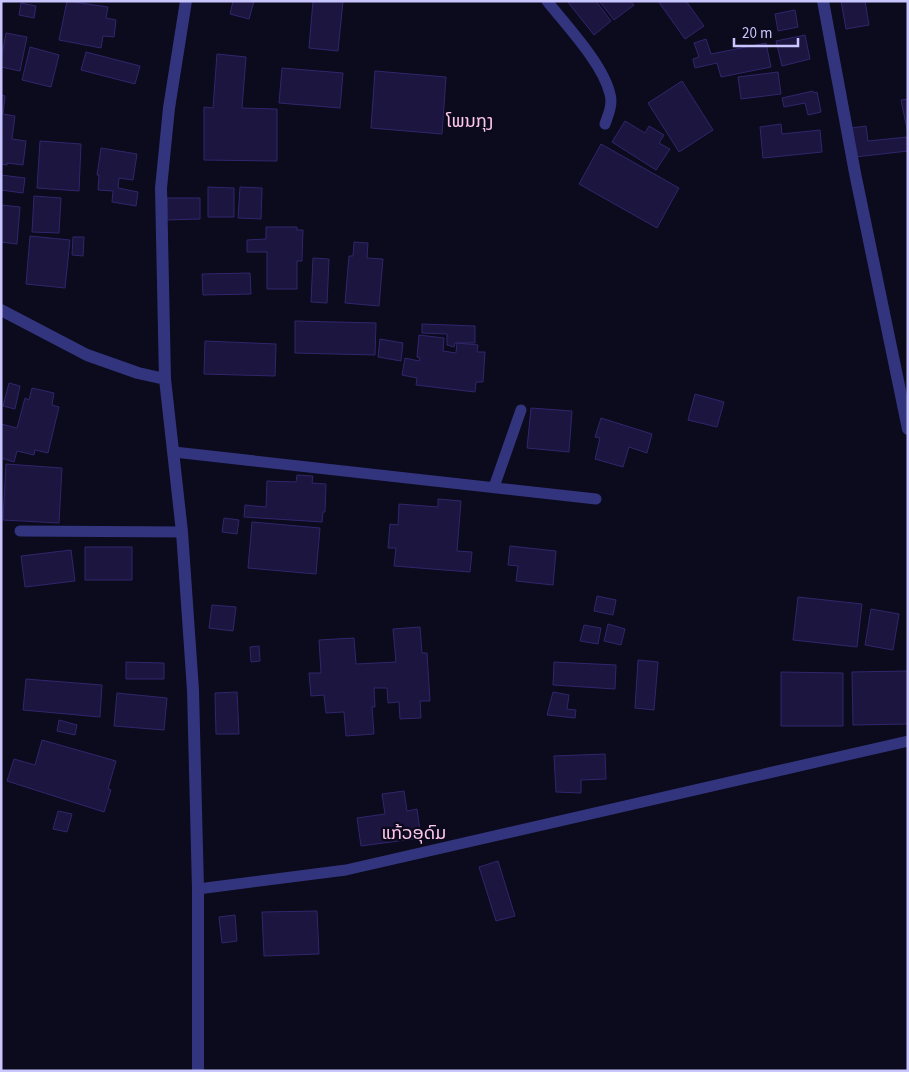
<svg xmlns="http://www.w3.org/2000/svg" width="909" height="1072" font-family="'Source Sans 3','Noto Sans Lao',sans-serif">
	<rect width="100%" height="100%" fill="#0c0a1d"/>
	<path fill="#1b153f" stroke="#30266c" d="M67,1L108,7L106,18L116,20L114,37L103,36L101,48L59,40Z
		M233,1H254L249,19L230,14Z
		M313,1H343L338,51L309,48Z
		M567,1H596L611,21L594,35Z
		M599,1H630L634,5L614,20Z
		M658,1H686L704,26L685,39Z
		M841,1H865L869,25L846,29Z
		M21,3L36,6L34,18L19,15Z
		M795,10L798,27L778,31L775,14Z
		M6,33L27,37L20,71L1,67V59Z
		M805,35L810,59L782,66L776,41Z
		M706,39L711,54L766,43L771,67L721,77L717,63L695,68L693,59L699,57L694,43Z
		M30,47L59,55L51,87L22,80Z
		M86,52L140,66L135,84L81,70Z
		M217,54L246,57L242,108L277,109V161L204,160V107L213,108Z
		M282,68L343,73L340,108L279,103Z
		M375,71L446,77L442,134L371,128Z
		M778,72L781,94L741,99L738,77Z
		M682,81L713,130L679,152L648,103Z
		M813,91L814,93L817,92L821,112L808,115L805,103L784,107L782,98Z
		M1,95L5,96L3,114L15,116L12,139L26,141L23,165L7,163V165L1,164Z
		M908,99V134L901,100Z
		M625,121L645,133L649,126L664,135L659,143L670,149L656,170L612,142Z
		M781,124L782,134L820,130L822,152L763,158L760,127Z
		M866,126L868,141L907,137L908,151L855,157L851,128Z
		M40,141L81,144L79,191L37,188Z
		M601,144L679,188L657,228L579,184Z
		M101,148L137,154L133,180L119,178L118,188L138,192L136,206L112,202L113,191L98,190L99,175H97Z
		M1,175L25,178L23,193L1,190Z
		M208,187L234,188V217H208Z
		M240,187L262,188L261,219L238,218Z
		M34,196L61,198L59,233L32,232Z
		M167,198H200V219L167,220Z
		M1,205L20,207L17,244L1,242Z
		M266,227H297V230H303L302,261H297V289H267V252H247V240L266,239Z
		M30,236L70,240L65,288L26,284Z
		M73,237H84L83,256L72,255Z
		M354,242L368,243L367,258L383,259L379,306L345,303L349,256H353Z
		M313,258L329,259L327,303L311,302Z
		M250,273L251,294L203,295L202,274Z
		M295,321L376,323L375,355L295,353Z
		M422,324L475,326V343H455L454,347L447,345V334L422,333Z
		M419,335L444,338L443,351L456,353L457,343L478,345L477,352H485L483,382H476L475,392L416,385L417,378L402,375L405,358L419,361L420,358L417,357Z
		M380,339L403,343L401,361L378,357Z
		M205,341L276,344L275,376L204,374Z
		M9,383L20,386L15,409L3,406Z
		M32,388L54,393L52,405L59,407L48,453L35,450L34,455L17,451L14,462L1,458V424L17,428L25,398L29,400Z
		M695,394L724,402L717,427L688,420Z
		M531,408L572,411L569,452L527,448Z
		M601,418L652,434L647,453L629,447L623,467L595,459L600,438L595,437Z
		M6,464L62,468L59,523L3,520Z
		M297,475L313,476L312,483L326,484L325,512H323L322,522L244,517L245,505L266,507L267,481L296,482Z
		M438,499L461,501L457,551L472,552L470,572L394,566L396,548H388L390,524L398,525L399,504L438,507Z
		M224,518L239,520L237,534L222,532Z
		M252,522L320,528L316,574L248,568Z
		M510,546L556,551L553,585L516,581L518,566L508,565Z
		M85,547H132V580H85Z
		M71,550L75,581L25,587L21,556Z
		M597,596L616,600L613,615L594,611Z
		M798,597L862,604L857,647L793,640Z
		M212,605L236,607L233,631L209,628Z
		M871,609L899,614L893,650L865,645Z
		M608,624L625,629L621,645L604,641Z
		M584,625L601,628L598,644L580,641Z
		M420,627L422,653H427L430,701H420L421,718L400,719L399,702L388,703L387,688H374L375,707H372L374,734L346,736L344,712L326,713L324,695L311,696L309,673H321L319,640L354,638L356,664L396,662L393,629Z
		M259,646L260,661L251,662L250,647Z
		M638,660L658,662L654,710L635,708Z
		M126,662L164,663V679H126Z
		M554,662L616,665L615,689L553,685Z
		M908,671V724L853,725L852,672Z
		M781,672L843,673V726H781Z
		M26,679L102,685L100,717L23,710Z
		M237,692L239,734H216L215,693Z
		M553,692L569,695L567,709L576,710L575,718L547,715Z
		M117,693L167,698L164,730L114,726Z
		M59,720L77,725L75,735L57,731Z
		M42,740L116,761L108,789L111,790L104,812L7,781L14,759L35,765Z
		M605,754L606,779L581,780V793L556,792L554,756Z
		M404,791L407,811L417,809L421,838L361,846L357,818L385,814L382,794Z
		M58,811L72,814L67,832L53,829Z
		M498,861L515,916L496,921L479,867Z
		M317,911L319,954L264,956L262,912Z
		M235,915L237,941L222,943L219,917Z"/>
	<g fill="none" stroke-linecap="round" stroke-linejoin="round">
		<path stroke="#33347e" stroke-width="11" d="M547,1C567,26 603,64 610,94C613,105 608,115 605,124
			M174,452L596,499
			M494,487L521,410
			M20,531L182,532
			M198,889L346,870L908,741"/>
		<path stroke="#33347e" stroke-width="12" d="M186,1L169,108L161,188L165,379L182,532L193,690L198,889V1071
			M823,1L855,173L908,429
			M1,310L87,355L138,373L165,379"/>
	</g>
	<g text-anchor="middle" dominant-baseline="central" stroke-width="4.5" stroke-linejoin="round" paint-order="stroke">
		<g font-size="18" fill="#ffc8ee" stroke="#0c0a1d">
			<text x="470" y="121">ໂພນກຸງ</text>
			<text x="414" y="833">ແກ້ວອຸດົມ</text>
		</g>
	</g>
	<rect width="909" height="1072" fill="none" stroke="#c9c6ff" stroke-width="5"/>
	<path d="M734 38v8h64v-8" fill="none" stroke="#c9c6ff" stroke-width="2.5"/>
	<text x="742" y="38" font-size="15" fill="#c9c6ff" stroke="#0c0a1d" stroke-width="4" paint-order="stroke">20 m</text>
</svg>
